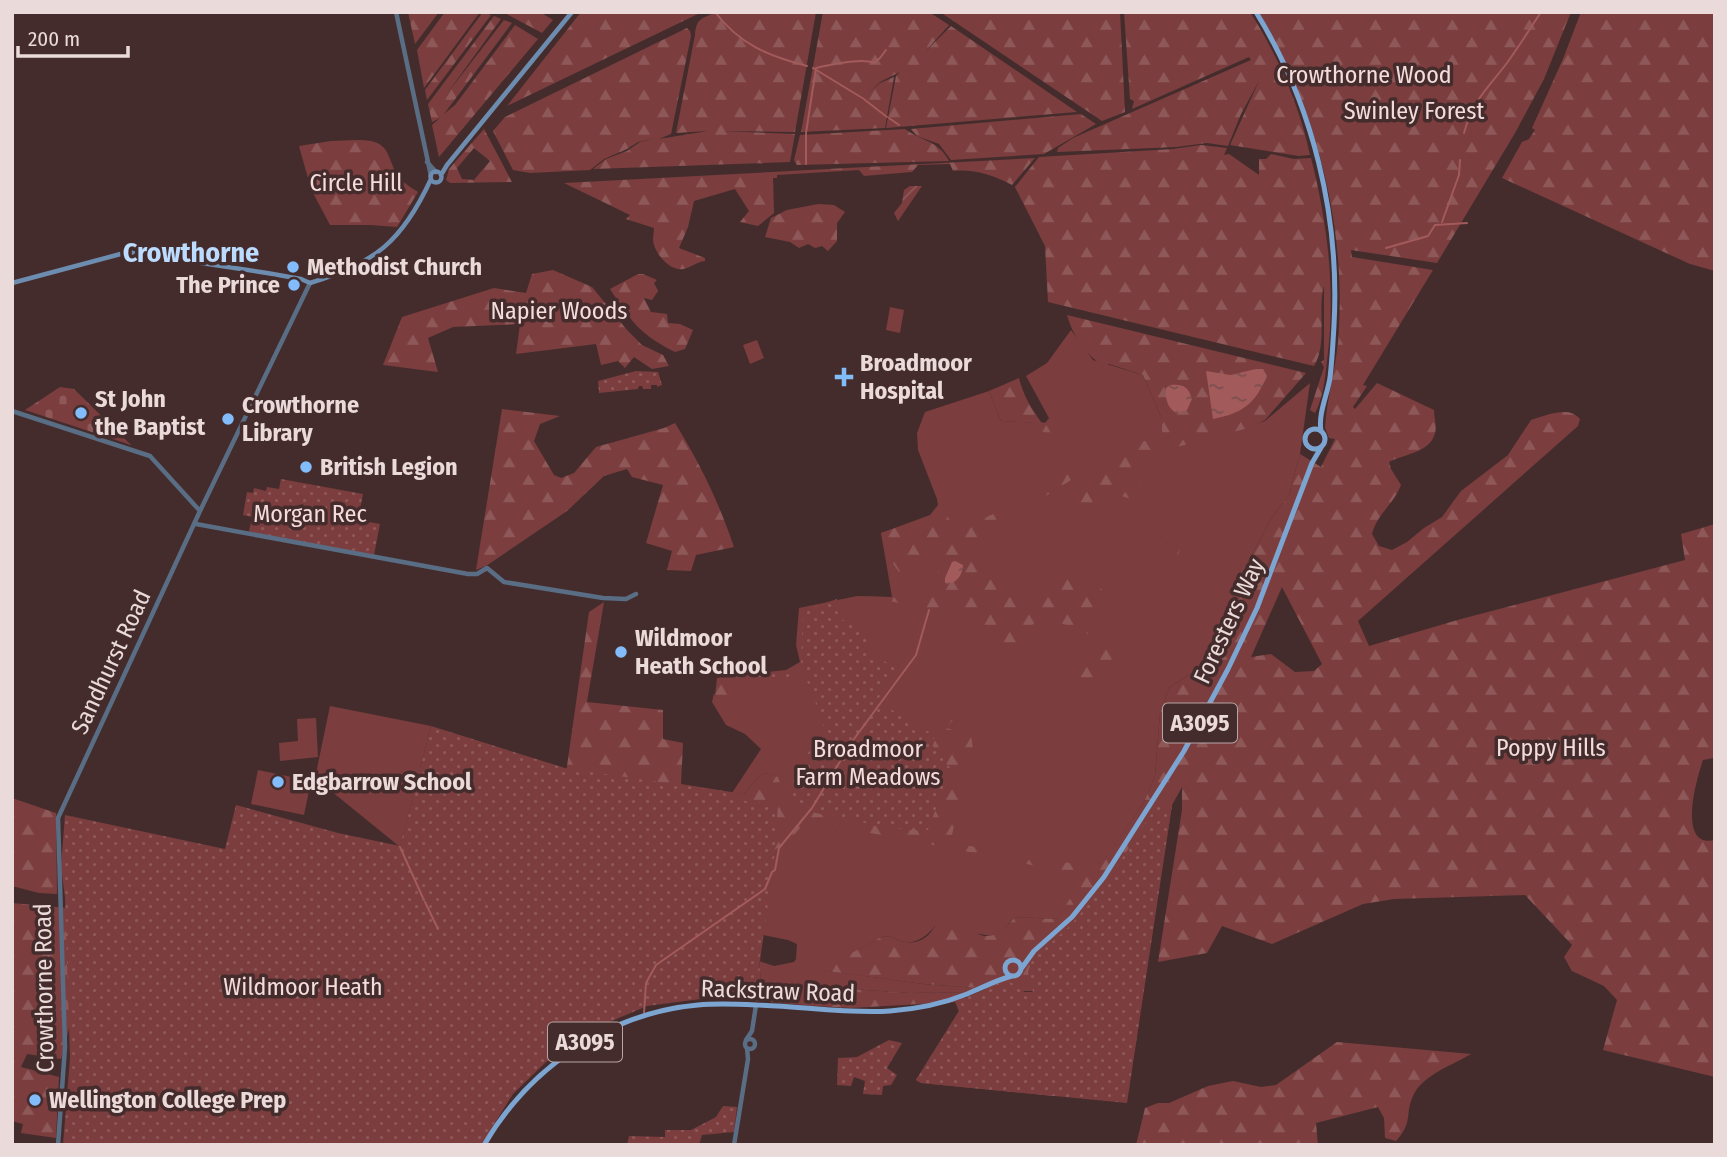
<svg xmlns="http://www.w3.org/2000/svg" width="1727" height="1157" font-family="'Fira Sans Condensed',sans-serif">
	<defs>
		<pattern id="forest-firs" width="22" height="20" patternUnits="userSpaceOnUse" patternTransform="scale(1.75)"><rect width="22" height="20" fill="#7b3d3e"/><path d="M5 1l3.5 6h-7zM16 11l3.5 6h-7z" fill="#8e5859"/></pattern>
		<pattern id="cemetery-stones" width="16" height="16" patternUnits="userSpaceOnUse" patternTransform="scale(1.75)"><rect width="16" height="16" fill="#7b3d3e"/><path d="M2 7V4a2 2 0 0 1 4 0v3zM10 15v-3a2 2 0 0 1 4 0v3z" fill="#8e5859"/></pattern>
		<pattern id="park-dots" width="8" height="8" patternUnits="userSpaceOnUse" patternTransform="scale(1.75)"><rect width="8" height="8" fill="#7b3d3e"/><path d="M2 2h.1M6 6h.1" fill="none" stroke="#8e5859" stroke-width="1.8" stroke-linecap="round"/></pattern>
		<pattern id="garden-furrows" width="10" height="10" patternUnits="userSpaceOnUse" patternTransform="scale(1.75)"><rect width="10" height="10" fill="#7b3d3e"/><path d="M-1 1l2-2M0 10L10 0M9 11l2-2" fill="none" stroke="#8e5859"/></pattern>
		<pattern id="water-ripples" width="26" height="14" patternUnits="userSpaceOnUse" patternTransform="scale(1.75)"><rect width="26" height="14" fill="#a25a5a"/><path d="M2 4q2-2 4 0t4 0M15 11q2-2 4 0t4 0" fill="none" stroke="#794f4f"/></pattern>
	</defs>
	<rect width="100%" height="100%" fill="#452c2c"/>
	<path fill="#7b3d3e" d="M890,307L904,310L900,333L886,330Z
		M1071,330L1093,360L1143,375L1162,419L1163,435L1178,447L1265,421L1310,383L1300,454L1289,495L1271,519L1252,555L1199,668L1169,688L1160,713L1155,776L1143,804L1095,874L1080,883L1073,898L1056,919L1015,917L999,934L991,936L935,926C921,943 908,947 890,936L881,937L822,970L923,984L977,988L969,992L910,993L850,989L821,992L814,1006L769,1002L768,990L761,982L759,961L774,966L794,962L796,959L797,944L788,940L763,935L775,849L779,783L777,777L765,773L760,775L744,794L732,793L761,749L745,734L726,725L712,702L714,693L715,696L746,679L740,675L786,670L800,662L796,645L799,608L857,596L892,597L881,533L930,515L938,505L937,499L918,450L917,433L925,412L989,391L1001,421L1045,423L1049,418L1026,376L1047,363Z
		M757,340L764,358L750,364L743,345Z
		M330,706L431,726L400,847L315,778Z
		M316,718L318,757L280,761L279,743L298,741L297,719Z
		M258,770L311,781L304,815L251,804Z"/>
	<path fill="url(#forest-firs)" fill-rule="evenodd" d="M408,12H439L415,44Z
		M445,12H480L424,88L417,50Z
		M483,12L491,15L427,100L425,90Z
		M503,12H540L553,20L542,33Z
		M581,12H702L507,106Z
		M716,12H816L795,132L720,131L795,134L790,162L593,169L606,159L627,151L640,142L658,138L638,142L627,149L604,159L590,170L530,173L513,170L493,131L505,117L687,28L690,31L691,36L671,134L659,139L708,131L676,133L695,35C696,18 702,19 716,12Z
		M823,12H929L949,25L925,52L951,26L1077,112L886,128L896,76L900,72L880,82L868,94L880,83L894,77L885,128L801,132Z
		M940,12H1120L1125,112L1102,121Z
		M1124,12H1250C1277,54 1300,106 1310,155L1299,156L1230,145L1259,81L1241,114L1228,146L1207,143L1176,147L1057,152L1058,148L1073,138L1251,60L1249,57L1132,109L1134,101L1130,99Z
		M1259,12H1571L1544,79L1515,133L1437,263L1351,250L1352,257L1433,270L1363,385L1367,386L1353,407L1355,409L1377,383L1434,410C1434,417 1437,427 1435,433C1430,453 1404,454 1389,462L1391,469L1401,485C1394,504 1377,514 1372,534L1379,546L1392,550L1407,542L1424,528L1442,517L1461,491L1508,455L1531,420C1546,416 1568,405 1580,419L1578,426L1358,621L1369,646L1461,619L1685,560L1681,534L1715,524V763L1714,758L1703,760C1697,777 1676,849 1715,840V1077L1603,1050L1617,1000L1604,986L1572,971L1564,957L1572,945L1525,895L1394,899L1363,904L1272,944L1222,926L1207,953L1158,962L1182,810V787L1172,805L1143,992L1019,991L923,984L820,970L881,937L890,936C901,943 914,946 926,937C932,933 934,924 942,922C974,916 979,960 1015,917L1056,919L1077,889L1069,874L1001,858L860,831L809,818L784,846L775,849L760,961L724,956L561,808L589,612L604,602L587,702L663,710V739L683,743L681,784L744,794L760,775L765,773L778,777L780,783L779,805L885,828L937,737L941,726L977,687L982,686L984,692L974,696L946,728L971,735L973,749L950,843L996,850L1017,857L1071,863L1095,873L1143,804L1155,776L1160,713L1169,688L1199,668L1252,555L1271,519L1289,495L1300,454L1321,467L1335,439L1329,438L1325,428C1327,395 1338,362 1339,328C1345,217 1314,107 1259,12ZM1282,587L1322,664L1314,671L1295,672L1271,654L1251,657Z
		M1581,12H1715V271L1690,264L1502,178L1522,142L1529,139L1535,130L1532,128L1563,59Z
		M494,16L501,19L446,95L504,20L512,23L444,114L455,105L515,25L538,39L439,157L432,125L440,118L432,122L428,104Z
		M1081,114L1096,124L1044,154L951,160L939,144L917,136L911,129Z
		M484,129L512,182L450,183L446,180L449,169ZM474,148L490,161L474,180L462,179L457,168Z
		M905,129C923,142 938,140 949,161L797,165L794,160L800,135Z
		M331,141C344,141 358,139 371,141C390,145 388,160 397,174C402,182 410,187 418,192L397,227L371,225H330L311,189L299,146Z
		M1201,145L1227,148L1224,155L1229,154L1259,175V159H1266L1271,154L1294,159L1311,158C1328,224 1336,293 1327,361C1325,379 1323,398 1315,413L1310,410L1324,367L1321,362L1324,360V286C1317,308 1328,343 1314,366L1048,302L1045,246L1015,187L1039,157L1173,149Z
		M1035,158L1012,185C993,175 974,169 953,171L950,164L918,165L912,172L864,176L859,170L777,175V178H773L774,213L758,226L740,222L749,211L735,189L694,201L688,227L679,248L705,258V261C696,262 692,267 684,269C670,272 654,253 653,240C653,236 654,232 654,228L626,219L630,215L564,183Z
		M818,204L834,205L845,212L837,223V241L828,251L822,246L815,248L808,244L799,248L790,242L765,237L771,218L787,210Z
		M553,270L592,287L627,330L642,345L663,355L669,366L652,369L634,357L625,368L618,361L601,365L596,344L516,354L520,324L453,327L428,338L438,372L383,365L402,317L494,288L526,293L532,274Z
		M638,274H643L657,280L654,283L658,291L652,300L644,298L651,312L667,314L668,323L680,324L693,330L685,349L675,352C639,334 632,322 610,289Z
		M1067,315L1306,373L1265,420L1248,428L1163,451L1146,470L1131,499L1109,492L1088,507L1079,505L1078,484L1071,480L1027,508L1021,506L1018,501C1033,489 1048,488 1061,474V461L1037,423L1001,421L989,391L1019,378C1023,395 1031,408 1041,422L1045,423L1079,479L1085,478C1109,460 1132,443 1162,435V419L1143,375L1109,364L1104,366C1085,355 1073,336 1067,315Z
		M502,409L560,416L540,424L534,441L554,475L561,478L574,473L596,447L664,428L675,423C700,463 719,503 734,547L696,555L691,571L667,570L672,551L646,543L663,485L632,477L627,469L604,476L567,511L486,566L476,570Z
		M1004,512H1006L1005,518C999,520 988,524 985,530C978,542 976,563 981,576L1003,579L1040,598L1073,569L1107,593L1098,621L1100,635L1116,642L1119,650L1097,695L1077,693L1074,689L1083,670L1084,659L1096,651L1099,646C1088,626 1059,623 1038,620L1022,634L1014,648L995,639L955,611L948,610L941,615L880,598L857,596L910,598L938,592L937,576L942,557L914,558L905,562L903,571L899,572L886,554L881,533L904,525L921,523L941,513H946L954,529C977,534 980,513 1004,512Z
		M1158 548a11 11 0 1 1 22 0a11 11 0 1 1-22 0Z
		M740,675L746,679L747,687L743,699C732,704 725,704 715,696L717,678Z
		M12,798L56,813L57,894L39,893L12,886Z
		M12,903L190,919L71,1021L61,1059L27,1054L21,1067L59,1077L56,1138L21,1133L23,1124L12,1121Z
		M850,989L911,993L969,992L962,995L1054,1096L921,1083L916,1080L959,1011L955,1002L851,1008L814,1006L821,992Z
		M1337,1042L1471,1054C1453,1065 1422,1075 1413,1096C1404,1116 1414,1121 1396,1141L1385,1138L1384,1118L1378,1107L1316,1123L1318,1145H1136L1145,1108L1158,1103H1169L1208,1086L1233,1081L1261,1087L1276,1085Z"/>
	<path fill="url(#cemetery-stones)" d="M60,387L74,389L131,445L25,410Z"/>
	<path fill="url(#park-dots)" d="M636,371L658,372L662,385L657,387V385H651V389H643L642,386H639L638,389L599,393L598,381Z
		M281,479L363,494L358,520L380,524L374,555L249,532L252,517L243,515L247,492L253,493L254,488L266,491L267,487L279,489Z
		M837,599L838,617L873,638L867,652L897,668L877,701L934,735L933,747L951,769L928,830C890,832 822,815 787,798L795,777L824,724L801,666L803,611Z
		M757,672H789L794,678L791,681L757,679Z
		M431,726L565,768L727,792V799L778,805L773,873L759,961L761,982L768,990L769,1002L708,998L647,1006L593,1029L546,1062L513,1094L481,1145H63L70,1058L65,897L61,867L65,815L225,849L236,805L338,833L400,846Z
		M1158,804L1172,805L1127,1103L921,1083L916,1080L959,1011L956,1002L1001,982L1018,984L1024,992H1033L1028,972L1032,960L1072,924L1105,884Z
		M889,1040L902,1043L887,1068L897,1075L891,1085L883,1086L882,1095L863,1094L865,1081L854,1077L851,1086L837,1085L838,1058L857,1057Z
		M723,1106L737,1107L734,1132L702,1135L699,1145H627L629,1136L665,1137V1130H691L716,1117Z"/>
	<path fill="url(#garden-furrows)" d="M910,186H922L898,221L894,213L902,203L904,190Z"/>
	<path fill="url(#water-ripples)" d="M1256,369H1263L1267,376C1255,404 1243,413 1213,419L1206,371L1230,375Z
		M1170,385C1183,384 1188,386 1192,399L1187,410L1176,413C1167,407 1165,398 1166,388Z
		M955,561L963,565C963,574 957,582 949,584L945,583V578L952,562Z"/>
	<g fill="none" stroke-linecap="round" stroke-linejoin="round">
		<path stroke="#a25a5a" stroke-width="2" d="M715,12C740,45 769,56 807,66
			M813,68L864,99
			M865,100L887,117
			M889,118L899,125
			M806,133L816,68C829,65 863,58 874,63L880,58L886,50
			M1464,133C1473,100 1487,89 1507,63C1519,46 1530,29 1541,12
			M806,164V134
			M1442,222L1459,175L1460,160
			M1386,248L1428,236L1435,225L1467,223
			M851,743L916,655L929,610
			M400,847L423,898
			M425,902L438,929
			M644,1013L646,983L656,965L765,889L772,872L775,870L779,848L812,808L850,745"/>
		<path stroke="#596d84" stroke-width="4.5" d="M396,12L431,176
			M427,162L436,172
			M12,411L150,456L200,511
			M196,524L468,574H477L487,568L504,582L603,598L626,599L636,594
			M745 1044a5 5 0 1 1 10 0a5 5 0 1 1-10 0Z
			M746,1040L752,1031L756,1005
			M58,1145L65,1047L58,818L200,511L310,283
			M734,1145L748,1059L747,1048"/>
		<path stroke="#6d8db0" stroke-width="4.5" d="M430.5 177a5.5 5.5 0 1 1 11 0a5.5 5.5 0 1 1-11 0Z
			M441,175L447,165L572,12
			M12,283L128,252L267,273L301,279L310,283C375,263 402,242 431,179"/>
		<path stroke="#7ca5d2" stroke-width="5" d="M1256,12C1313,105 1340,216 1334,325C1333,343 1332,361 1330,378C1327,396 1318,414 1321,431
			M1305 439a10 10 0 1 1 20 0a10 10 0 1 1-20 0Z
			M1005 968a8 8 0 1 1 16 0a8 8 0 1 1-16 0Z
			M1021,969L1034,951L1072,917L1104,877L1184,751L1228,669L1257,608L1312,463L1322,446
			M484,1145C529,1068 608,1013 698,1005C718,1003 737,1004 757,1005C801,1006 846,1014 890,1011C917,1009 942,1004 967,994C982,988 996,980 1012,976"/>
	</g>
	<g fill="#82bcfa" stroke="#452c2c" stroke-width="2.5">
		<circle cx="293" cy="267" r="7"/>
		<circle cx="294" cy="285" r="7"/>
		<path d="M840.5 366.5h7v7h7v7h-7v7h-7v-7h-7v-7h7z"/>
		<circle cx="81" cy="413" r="7"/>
		<circle cx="228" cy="419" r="7"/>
		<circle cx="306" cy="467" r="7"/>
		<circle cx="621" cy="652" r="7"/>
		<circle cx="278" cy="782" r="7"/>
		<circle cx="35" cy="1100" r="7"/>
	</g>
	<g text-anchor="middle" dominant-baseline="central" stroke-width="7" stroke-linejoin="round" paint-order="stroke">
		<g fill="#452c2c" stroke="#b8a6a5" stroke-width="2">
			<rect x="1163" y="703.5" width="74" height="39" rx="5"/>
			<rect x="548" y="1022.5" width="74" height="39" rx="5"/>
		</g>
		<g font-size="23" font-weight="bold" fill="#eadad9">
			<text x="1200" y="723">A3095</text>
			<text x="585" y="1042">A3095</text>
		</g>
		<g font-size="24" fill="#f3dcdb" stroke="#452c2c">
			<text x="1364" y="75">Crowthorne Wood</text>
			<text x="1414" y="111">Swinley Forest</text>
			<text x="356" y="183">Circle Hill</text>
			<text x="559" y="311">Napier Woods</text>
			<text x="310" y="514">Morgan Rec</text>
			<text x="1551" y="748">Poppy Hills</text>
			<text x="868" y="749">Broadmoor<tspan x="868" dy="28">Farm Meadows</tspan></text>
			<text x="303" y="987">Wildmoor Heath</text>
		</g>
		<g font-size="24" font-weight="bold" fill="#eadad9" stroke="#452c2c" text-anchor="start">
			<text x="307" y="267">Methodist Church</text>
			<text x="280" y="285" text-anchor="end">The Prince</text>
			<text x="860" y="363">Broadmoor<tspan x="860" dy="28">Hospital</tspan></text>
			<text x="95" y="399">St John<tspan x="95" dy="28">the Baptist</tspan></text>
			<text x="242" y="405">Crowthorne<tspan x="242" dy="28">Library</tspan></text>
			<text x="320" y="467">British Legion</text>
			<text x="635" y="638">Wildmoor<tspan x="635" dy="28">Heath School</tspan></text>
			<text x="292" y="782">Edgbarrow School</text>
			<text x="49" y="1100">Wellington College Prep</text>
		</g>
		<g font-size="24" fill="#eadad9" stroke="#452c2c">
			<text transform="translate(1229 621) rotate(-65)">Foresters Way</text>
			<text transform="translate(111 662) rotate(-65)">Sandhurst Road</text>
			<text transform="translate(44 988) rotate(-91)">Crowthorne Road</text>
			<text transform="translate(778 991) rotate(2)">Rackstraw Road</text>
		</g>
		<g font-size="28" font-weight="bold" fill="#bbdbff" stroke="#452c2c">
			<text x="191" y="252">Crowthorne</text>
		</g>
	</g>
	<rect width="1727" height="1157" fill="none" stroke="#eadad9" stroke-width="28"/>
	<path d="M18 46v10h110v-10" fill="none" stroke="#eadad9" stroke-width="3.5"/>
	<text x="28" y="46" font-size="21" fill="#eadad9" stroke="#452c2c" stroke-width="5" paint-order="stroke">200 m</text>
</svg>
